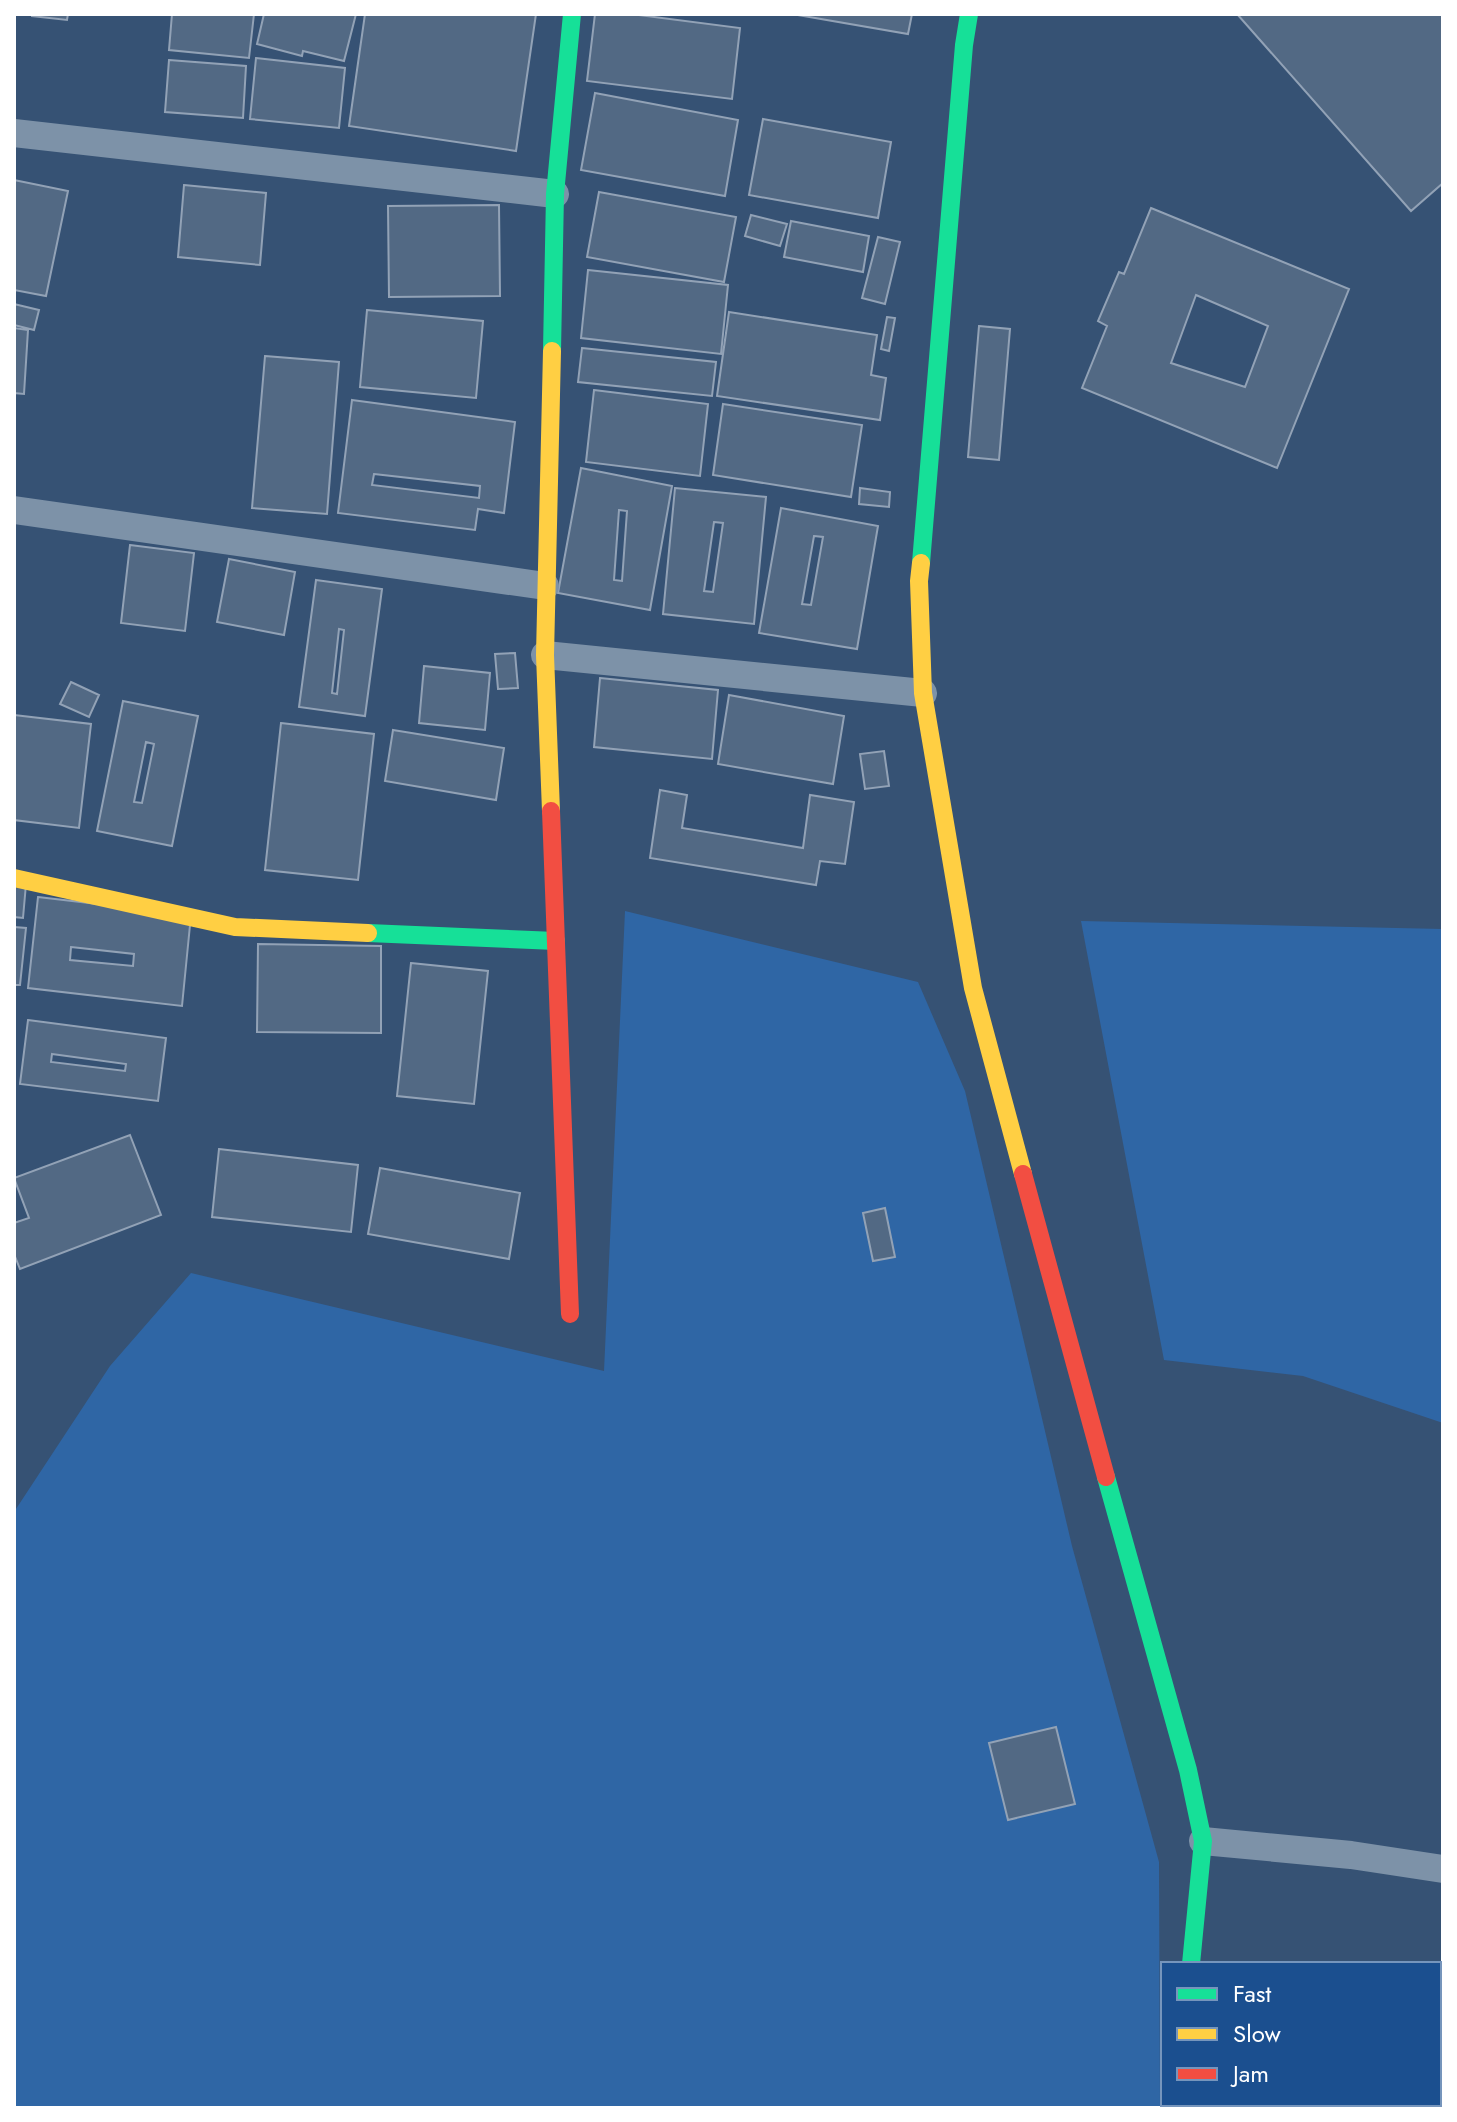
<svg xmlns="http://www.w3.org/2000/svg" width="1457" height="2122" font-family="Jost,sans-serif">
	<rect width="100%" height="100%" fill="#365274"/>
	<path fill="#2f66a5" d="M625,911L918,982L965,1091L1072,1546L1159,1862L1160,2108H14V1512L110,1366L191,1273L604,1371Z
		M1081,921L1443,929V1423L1303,1376L1164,1360Z"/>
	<path fill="#526984" stroke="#92a2b6" stroke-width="2" fill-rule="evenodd" d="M32,14H68L67,20L32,16Z
		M172,14H254L249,58L169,50Z
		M264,14H356L344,61L303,51L302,56L257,44Z
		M365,14H536L516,151L349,126Z
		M595,14H631L740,28L732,99L587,81Z
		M792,14H912L908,34Z
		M1237,14H1443V183L1411,211Z
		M256,58L345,68L339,128L250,119Z
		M169,60L246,66L243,118L165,112Z
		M595,93L738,120L725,196L581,170Z
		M763,119L891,142L878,218L749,195Z
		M14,180L68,191L46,296L14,290Z
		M184,185L266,193L260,265L178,257Z
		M599,192L736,217L724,282L587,257Z
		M499,205L500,296L389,297L388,206Z
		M1151,208L1349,289L1277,468L1082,388L1107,326L1098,321L1119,272L1124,274ZM1196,295L1268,326L1245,387L1171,363Z
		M751,215L787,224L780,246L745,236Z
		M791,221L869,236L863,272L784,257Z
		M878,237L900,242L885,304L862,298Z
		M588,270L728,285L721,354L581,338Z
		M14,304L39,310L34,330L14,325Z
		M367,310L483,321L476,398L360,387Z
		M729,312L877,335L871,375L886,378L880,420L717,396Z
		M887,317L895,318L889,351L881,349Z
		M979,326L1010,329L999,460L968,457Z
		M14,328L28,330L24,394L14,393Z
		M582,348L716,362L712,396L578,382Z
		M265,356L339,362L327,514L252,508Z
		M594,390L708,404L700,476L586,462Z
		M352,400L515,422L504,513L478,509L475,530L338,513ZM374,474L480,486L479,498L372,485Z
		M723,404L862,425L851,497L713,475Z
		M581,468L672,486L650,610L558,593ZM619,510L627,511L622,581L614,580Z
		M675,488L766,497L754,624L663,614ZM714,522L723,523L713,592L704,591Z
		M860,488L890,492L889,507L859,504Z
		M781,508L878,526L857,649L759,633ZM814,536L823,537L811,605L802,604Z
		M130,545L194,553L185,631L121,623Z
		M229,559L295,572L284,635L217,622Z
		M316,580L382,589L365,716L299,707ZM339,629L344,630L337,694L332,693Z
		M515,653L518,688L498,689L495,654Z
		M424,666L490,673L485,730L419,723Z
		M600,678L718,690L712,759L594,747Z
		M71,682L99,695L89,717L60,704Z
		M729,695L844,716L833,784L718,764Z
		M123,701L198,716L172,846L97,831ZM146,742L154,744L142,803L134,802Z
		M14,715L91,724L79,828L14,820Z
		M281,723L374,734L358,880L265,870Z
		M393,730L504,748L496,800L385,781Z
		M884,751L889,786L865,789L860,754Z
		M660,790L687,795L682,828L803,848L810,795L854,802L845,864L820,861L816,885L650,858Z
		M14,883L26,884L23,918L14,917Z
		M38,897L191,915L182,1006L28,988ZM71,947L134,954L133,966L70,960Z
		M14,927L26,928L20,985H14Z
		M258,944L381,946V1033L257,1032Z
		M411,963L488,971L474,1104L397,1096Z
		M28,1020L166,1038L158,1101L20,1084ZM52,1054L126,1064L125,1071L51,1062Z
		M130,1135L161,1215L20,1269L14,1254V1223L29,1218L14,1178Z
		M219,1149L358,1165L351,1232L212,1217Z
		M380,1168L520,1193L509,1259L368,1234Z
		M885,1208L895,1257L873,1261L863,1213Z
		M1056,1727L1075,1804L1008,1820L989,1743Z"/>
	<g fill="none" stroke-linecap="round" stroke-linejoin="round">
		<path stroke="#7d92a8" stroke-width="28" d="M14,133L555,194
			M14,510L545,586
			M545,655L923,693
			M1203,1841L1351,1855L1443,1869
			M1194,2104V2108"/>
		<path stroke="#16e098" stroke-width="18" d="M552,351L555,194L572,14
			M921,563L964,45L969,14
			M368,933L556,941
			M1106,1477L1188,1770L1203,1841L1191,1964"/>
		<path stroke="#ffcf43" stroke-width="18" d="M921,563L919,581L923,693L973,988L1023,1174
			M551,811L545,655L552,351
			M14,878L235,927L368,933"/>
		<path stroke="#f24e42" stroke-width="18" d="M551,811L570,1314
			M1023,1174L1106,1477"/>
	</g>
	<rect width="1457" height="2122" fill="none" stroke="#ffffff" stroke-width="32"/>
	<rect x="1161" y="1962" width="280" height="144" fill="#1b4f8f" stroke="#7695bc" stroke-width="2"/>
	<rect x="1177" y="1988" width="40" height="12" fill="#16e098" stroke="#7695bc" stroke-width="2"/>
	<text x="1233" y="2002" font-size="24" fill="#ffffff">Fast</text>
	<rect x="1177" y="2028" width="40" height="12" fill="#ffcf43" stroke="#7695bc" stroke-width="2"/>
	<text x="1233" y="2042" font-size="24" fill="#ffffff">Slow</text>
	<rect x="1177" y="2068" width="40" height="12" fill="#f24e42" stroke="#7695bc" stroke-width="2"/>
	<text x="1233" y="2082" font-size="24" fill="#ffffff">Jam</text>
</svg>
